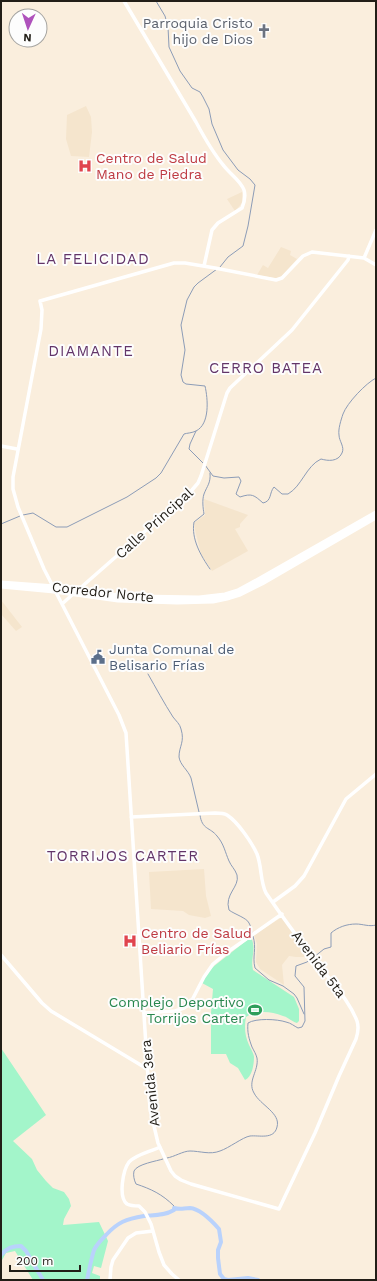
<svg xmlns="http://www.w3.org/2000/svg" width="377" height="1281" font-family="'Work Sans',sans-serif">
	<rect width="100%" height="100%" fill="#faeedd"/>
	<path fill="#f5e5cd" d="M86,106L91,117L92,132L89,157L71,156L66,139L67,115Z
		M242,192V203L235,211L227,199Z
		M281,247L291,251L290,255L297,259L283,275L279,278H275L257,275L263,265L268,268Z
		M204,499L248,515L240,524V527L235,529L248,551L212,571L201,554L195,530L194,523L205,515Z
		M1,600L22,627L16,631L1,614Z
		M204,869L206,896L211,916L205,918L189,915L183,911L151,909L149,872Z
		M282,917L308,954L307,957H296L289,956L282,965L284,985L260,969L256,962L257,944L254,935Z"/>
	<path fill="#a3f5ca" d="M251,937C257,950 250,957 253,970L294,997L299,1009V1021L297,1023C291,1021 288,1017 283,1016C270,1011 257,1010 246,1017C244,1027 245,1036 249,1045C251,1049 254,1054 254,1057C254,1065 252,1077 245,1080L238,1068L230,1063L226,1054H211V1013L213,989L202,983L209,970Z
		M1,1048L46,1115L13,1141L32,1159L37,1170L46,1181L53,1188L64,1192L69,1199L71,1206L64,1219L63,1225L99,1222L108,1241L101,1268L94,1266L92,1273L100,1276V1280H33L15,1251L6,1253L1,1262Z"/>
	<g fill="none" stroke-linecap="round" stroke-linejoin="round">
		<path stroke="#8c9cb7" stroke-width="1" d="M156,1L165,16L168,27L169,47L180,71L192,88L200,92L203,97L209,109L212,124L223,150L238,170L250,179L255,185L248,226L243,246L228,257L220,267
			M196,431L190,444L189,449L203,463
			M205,465L213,476L224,478L239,477L241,481L236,494L240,497C252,493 254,495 263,503C272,501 269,493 274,487L282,494H288C302,486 306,466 321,459C328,461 338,462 342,453C345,447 339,441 339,435C338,429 341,420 343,414C347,403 366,383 376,378
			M210,473C211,483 207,486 204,494C202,500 203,508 204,514L194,522C191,539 201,556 210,569
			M23,515L33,513L56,527H67L127,497L156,478L161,473L184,434C187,433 192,433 196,431C210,424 208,399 205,386L186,384L183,382L181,375L185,350L181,325L187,300L194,287L198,283L217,269
			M1,524L20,516
			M148,674C156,688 164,703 173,717C176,721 180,724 181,729C185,742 179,746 179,757C180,765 188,770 191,778L199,812
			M200,815C202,830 210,827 217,836C224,844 225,852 229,861C231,866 235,869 237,875C240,887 224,894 229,910C234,914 247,918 249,923C251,926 251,930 252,933
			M253,936C257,949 252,956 255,968L269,980L283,986L294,994L297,998L304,1014
			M314,957L324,949L331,947V933C338,927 347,924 356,924C363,924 369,927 376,925
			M167,1158C174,1157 183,1151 190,1151C200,1151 210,1155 220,1151C229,1148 243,1137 250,1136C259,1135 274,1140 277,1127C281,1113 260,1105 254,1093C247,1081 259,1071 257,1058C256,1054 254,1051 252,1047C249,1039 247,1032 248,1023C256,1018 277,1019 286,1022C291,1023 294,1026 298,1028L302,1027L305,1021L304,987L295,976L296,966L307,962L311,959
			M163,1159C157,1161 137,1164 134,1171C133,1175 134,1180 136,1184C151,1189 162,1194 174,1206V1208"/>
		<path stroke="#b9d2fc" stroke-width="4" d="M1,1255C7,1248 12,1246 21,1246L26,1251L43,1280
			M87,1280C89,1270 91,1260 94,1250C97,1244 102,1239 106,1235C118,1222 126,1219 144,1216C154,1215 164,1216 174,1210V1208C182,1210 183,1208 190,1208C201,1209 212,1221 219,1229L221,1242L218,1250V1258L220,1274L224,1279L228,1280L248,1278L258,1280"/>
		<path stroke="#fff" stroke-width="3.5" d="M124,1L196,122C204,137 213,153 224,166C230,174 241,181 244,190C246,196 244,203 242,208L218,223L212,230L204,266
			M364,258L376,230
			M1,446L17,449
			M78,590L192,490L198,483L201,476L227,393L230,388L292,330L348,260L349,256
			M62,604L73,594
			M131,817L215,813C219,813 224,813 227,815C238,822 252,843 257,854C262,867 260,881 266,893C283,918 301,942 319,965C332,983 349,1000 357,1021C359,1027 358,1033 356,1039L339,1076L315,1133L279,1209L191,1184L181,1180L175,1176L171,1171L158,1143L150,1109L126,733L119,715L44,569L18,507L13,489V477L41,329L42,310L40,301L174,263H185L215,268L276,280L282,278L303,256L312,252L364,258L376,265
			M273,902L295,886L304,876L346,799L376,774
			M1,955L42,1003L51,1011L144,1067L147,1068
			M144,1013L175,1011L184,1008L190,1004L204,977L213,964L229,951L282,914
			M160,1147C150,1152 137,1154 129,1162C123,1170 118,1197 127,1204C131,1206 135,1206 139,1206L145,1212L151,1224L159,1252L164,1265L172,1274L179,1280
			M110,1280L111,1267L113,1260L128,1238L136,1233L153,1231"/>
		<path stroke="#fff" stroke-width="5" d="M1,583L69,588L118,596L139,597L199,598L225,595L238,591L260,579L376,513
			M1,586L54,591L118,600L177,602L213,601L227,598L240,594L262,583L376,517"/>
	</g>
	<defs>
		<symbol id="church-bare" viewBox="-9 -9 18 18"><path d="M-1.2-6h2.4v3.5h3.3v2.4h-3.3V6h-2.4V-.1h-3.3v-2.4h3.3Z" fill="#6b7280" stroke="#fdfdfd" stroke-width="2.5" paint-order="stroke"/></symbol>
		<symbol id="hospital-bare" viewBox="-9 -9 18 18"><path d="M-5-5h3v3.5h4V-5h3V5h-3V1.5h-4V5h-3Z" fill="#e0444e" stroke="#fdfdfd" stroke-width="2.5" paint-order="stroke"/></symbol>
		<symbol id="civic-bare" viewBox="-9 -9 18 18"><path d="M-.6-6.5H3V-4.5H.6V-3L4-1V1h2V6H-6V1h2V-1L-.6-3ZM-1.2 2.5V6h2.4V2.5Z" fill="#5c6f8a" stroke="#fdfdfd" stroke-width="2.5" paint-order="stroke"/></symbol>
		<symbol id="stadium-bare" viewBox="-9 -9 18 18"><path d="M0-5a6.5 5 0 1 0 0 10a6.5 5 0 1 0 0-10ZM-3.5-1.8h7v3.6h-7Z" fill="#2e9e5b" stroke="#fdfdfd" stroke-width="2.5" paint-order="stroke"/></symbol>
	</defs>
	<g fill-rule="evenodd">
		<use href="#church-bare" x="254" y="21" width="20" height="20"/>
		<use href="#hospital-bare" x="75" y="156" width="20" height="20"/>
		<use href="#civic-bare" x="88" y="647" width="20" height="20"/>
		<use href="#hospital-bare" x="120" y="931" width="20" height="20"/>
		<use href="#stadium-bare" x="245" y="1000" width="20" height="20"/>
	</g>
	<g text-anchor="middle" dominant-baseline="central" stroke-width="4" stroke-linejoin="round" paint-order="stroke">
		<g font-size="14" fill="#5b616d" stroke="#fdfdfd" text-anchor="end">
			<text x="253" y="23">Parroquia Cristo<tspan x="253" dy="16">hijo de Dios</tspan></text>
		</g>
		<g font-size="14" fill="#be3a42" stroke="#fdfdfd" text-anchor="start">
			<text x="96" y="158">Centro de Salud<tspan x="96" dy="16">Mano de Piedra</tspan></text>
			<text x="141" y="933">Centro de Salud<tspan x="141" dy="16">Beliario Frías</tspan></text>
		</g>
		<g font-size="14" fill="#221e17" stroke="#fdfdfd">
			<text transform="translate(154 523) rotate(-42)">Calle Principal</text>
			<text transform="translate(103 592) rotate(6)">Corredor Norte</text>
			<text transform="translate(319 964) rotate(53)">Avenida 5ta</text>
			<text transform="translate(150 1083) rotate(-96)">Avenida 3era</text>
		</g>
		<g font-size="14" fill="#4e5e75" stroke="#fdfdfd" text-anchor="start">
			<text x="109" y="649">Junta Comunal de<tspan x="109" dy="16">Belisario Frías</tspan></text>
		</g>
		<g font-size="14" fill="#27864d" stroke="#fdfdfd" text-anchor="end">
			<text x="244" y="1002">Complejo Deportivo<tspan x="244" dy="16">Torrijos Carter</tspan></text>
		</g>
		<g font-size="15" letter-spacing="1" fill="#633569" stroke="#fdfdfd">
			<text x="93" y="259">LA FELICIDAD</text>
			<text x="91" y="351">DIAMANTE</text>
			<text x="266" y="368">CERRO BATEA</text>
			<text x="123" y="856">TORRIJOS CARTER</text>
		</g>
	</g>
	<rect width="377" height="1281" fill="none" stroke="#221e17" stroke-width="4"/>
	<g transform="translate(28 28) rotate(183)"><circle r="19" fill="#fdfdfd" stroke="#a5a4a1"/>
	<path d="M0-3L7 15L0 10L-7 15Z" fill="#af52bc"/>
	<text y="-6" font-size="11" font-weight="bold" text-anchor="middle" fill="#221e17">N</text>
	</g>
	<path d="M10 1265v6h70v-6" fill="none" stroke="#221e17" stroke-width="2"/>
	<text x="16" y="1265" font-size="12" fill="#221e17" stroke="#fdfdfd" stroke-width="3" paint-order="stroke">200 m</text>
</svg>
